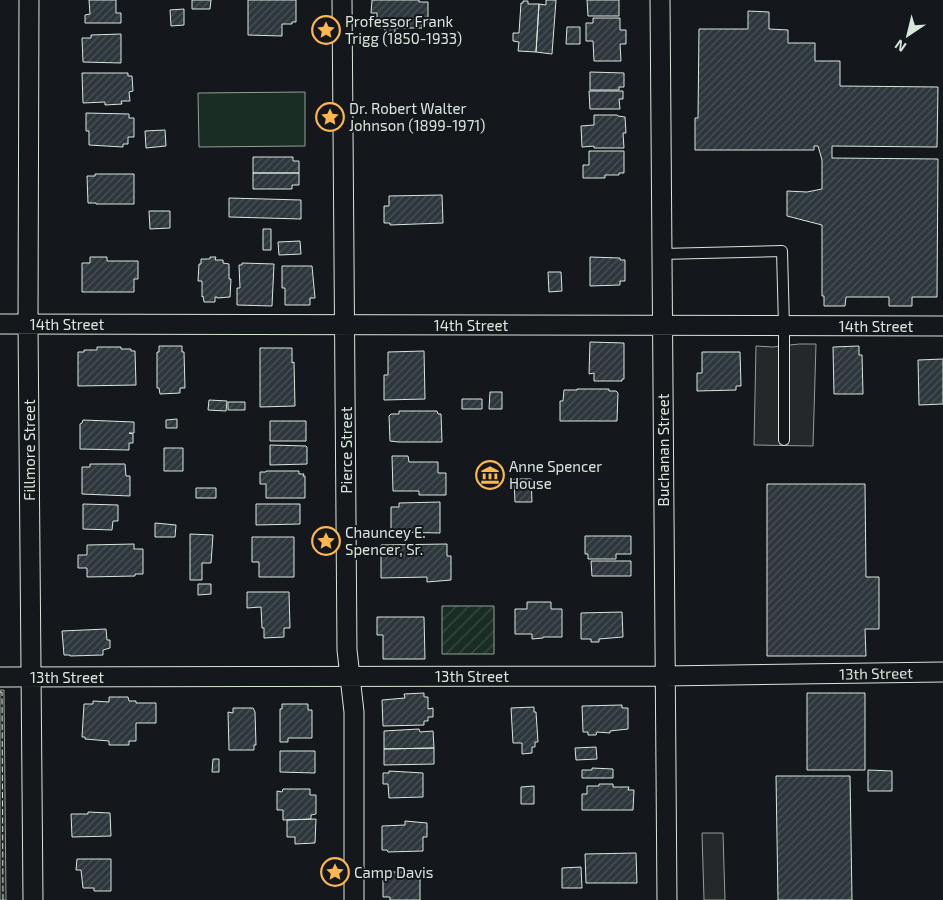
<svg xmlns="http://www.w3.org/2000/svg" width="943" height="900" font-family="'Exo 2',sans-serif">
	<defs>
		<pattern id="garden-furrows" width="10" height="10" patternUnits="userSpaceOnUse" patternTransform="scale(1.25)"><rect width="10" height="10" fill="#1a2d24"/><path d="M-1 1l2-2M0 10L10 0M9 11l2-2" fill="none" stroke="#3b4b43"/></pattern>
		<pattern id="building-hatch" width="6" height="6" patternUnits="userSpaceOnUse" patternTransform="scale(1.25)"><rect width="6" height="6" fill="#2c363c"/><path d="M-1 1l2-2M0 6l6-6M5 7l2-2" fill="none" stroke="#4a5358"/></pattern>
	</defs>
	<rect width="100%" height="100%" fill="#14181c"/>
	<path fill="#1a2d24" stroke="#939e99" d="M305,92V146L199,147L198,93Z"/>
	<path fill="url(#garden-furrows)" stroke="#939e99" d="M442,606H494V654H442Z"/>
	<path fill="#24282b" stroke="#939e99" d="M799,344H816L813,446L754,445L756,346L773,347Z
		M0,690H4L6,900H0Z
		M702,833H723L725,900H704Z"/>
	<path fill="url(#building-hatch)" stroke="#d8e6dc" d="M89,0H116V13H121V23H85V15L90,14Z
		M192,0H211L210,9H192Z
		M248,0H296V22H292V24H282V36L248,35Z
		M372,0H419V2H428V22H422V28H395V33H385V28H377V13H371Z
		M546,0H556L552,54L536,52L539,4L546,5Z
		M587,0H619V16H588Z
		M523,1H528V4H539L536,52L518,51L519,42L513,41V33H519L521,3H523Z
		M184,9V25L171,26L170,10Z
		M748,11L769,12V29L788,30V43H815V61H840V86L938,87L937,147L832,146V158L938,159L937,297H912V306H889V297H846L845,306H824V296H822V225L787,216V191L807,192L822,189V160L818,146H814V150H695V118H698L699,29H748Z
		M593,18H620V30H626V44H620L621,61H594L593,41H586V23H593Z
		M567,27H580V44H566Z
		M121,34V63L83,62L82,38H91V35Z
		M590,72L624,73V87H619V90H590Z
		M82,73H128V76H132L133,91L129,92L130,101H121L122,104L105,105V102L83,103Z
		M589,91H623V99H619L620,109H590Z
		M86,113L129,114V118H134V137H128V144H123V147L89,145V131H86Z
		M594,115H617L618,116L625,117L626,133H623L624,148H594V146L582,147L581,126L594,125Z
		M165,130L166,146L146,148L145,131Z
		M589,151H624V173H619V175H605V178H583V165H589Z
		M253,157H293V161H299V173H253Z
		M253,173H299V185H292V189H253Z
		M95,174H134V204H96V203H88L87,176H95Z
		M442,195L443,223L390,225V223H384V206H389V196Z
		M229,198L301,200V219L229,217Z
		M149,211H170V228L150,229Z
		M263,229H271V250H263Z
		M300,241L301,254L279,255L278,242Z
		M90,257H107V261H138V279H134V292H82V263H90Z
		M210,257H216L215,260H223V263L229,264V279H231L230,297L217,298V297H215V302H204L203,296L202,297V281H198L199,264H201V259H210Z
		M590,257L620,258V260H625V281H620V285L590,286Z
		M242,263L274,264L272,306L237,305V288H240L239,265H242Z
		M282,266H312L315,298H310V305H285V288H282Z
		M548,272H561L562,291L549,292Z
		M590,342L624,343V379H622V381H594V373L589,374Z
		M159,346H182V352H184L185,388H180V393L160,394L159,388H157V352H159Z
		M859,346V355H862L863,394H834L833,347Z
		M97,347H121V349H131V351H135L136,385L78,386V352H84V350H97Z
		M260,348H292V363L294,362L295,406L260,407Z
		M424,351L425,399L384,400V375H388V352Z
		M702,352H740L741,386H736V390L697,391V373H702Z
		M943,359V404L919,405L918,360Z
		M577,389H609V391H616L618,393L617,421H560V401H563L564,390H577Z
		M490,392H502V409H489Z
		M462,399H482V409H462Z
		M209,400L227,401L226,411L208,410Z
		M228,402H245V410H228Z
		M399,411H437L438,414H441L442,442H399L390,441L389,416L391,414H399Z
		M177,419V428H166V420Z
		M83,420L134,422V433H129L133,434V443H129V450L80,449V424L82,423Z
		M270,421H306V441H270Z
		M270,445L306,446L307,447V464L270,465Z
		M164,448H183V471H164Z
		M392,456H408L409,462H438V473H446V495H419V491H393Z
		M90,464H125L126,476H130V496L82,494V467H90Z
		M266,471H299V474H304L303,476H305V498H266V484H260V472H266Z
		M514,479H531L532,502H515Z
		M767,484H865L866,577H879V629H865L866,656H767Z
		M196,488H216V498H196Z
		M440,502V533L391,532V507H399V503Z
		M83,504L118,505V521H113L112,530L83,529Z
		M256,504H300V524L256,525Z
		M155,523L176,525L175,537H155Z
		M190,534L213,535L211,563H202V580H190Z
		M585,536H631V554H616V559H588V554H585Z
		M252,537H294V577H259V562H252Z
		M134,544V549H143V574H135V576L87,577V568H78V555H87V545Z
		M447,544V556H451V580L427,582V577L381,578V545Z
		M591,561H631V576H592Z
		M198,584H211V594L198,595Z
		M247,592H289L290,628H284V637L264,638V628H262L261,607L247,608Z
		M527,602H551V609H562V637H543V638L532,639V634H515V609H527Z
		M622,612L623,637L599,639V642H591V639H581V613Z
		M377,617H424L425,659H383V635H377Z
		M106,629L107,640H110V648L103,650V655L70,656V655H64L62,631Z
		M424,693V697H428V709L433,708V717H428V721H424V725L383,726L382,700L405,698L404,694Z
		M807,693H865V770H807Z
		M109,697H128L129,701H136V703H156V723H136V741H129V745H109V741L85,739V737H82L84,704H93V701L109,702Z
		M282,704H308V710H312V738H288V742H280V709H282Z
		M622,705V708H628V729L610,731V733L597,732L596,735H588V732H583L582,706Z
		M534,707V712H536L538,742H535V747H532V753L522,754V743H513L511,708Z
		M233,708H253L255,712L256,745H254V750H229L228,712L233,713Z
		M419,729L420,732L433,731L434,748L384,749V731Z
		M596,747L597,759L576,760L575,748Z
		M434,748V764L384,765V749Z
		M280,751H315V773L280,772Z
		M213,759H219V772H212Z
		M592,768L613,769V778H582V770H592Z
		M868,770L892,771V791H868Z
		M389,771L423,773V797L389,798L388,784H383V773H389Z
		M776,776H850L852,900H778Z
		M599,784H613V787H629L628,790H634L633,810H582V794H587V786H599Z
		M534,786V804H521V787Z
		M283,789H310V795H316V814L311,815V819L283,820V810H277V791L282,792Z
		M88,812L110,813L111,836L72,837L71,814H88Z
		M316,819L315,843L295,844V837H287V820Z
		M405,821L427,823V837H423V851L388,852L387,850H382V826L405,825Z
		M636,853L637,883H586L585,854Z
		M77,859H111V891H94V888H83L81,870H76Z
		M581,867L582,888H562V868Z
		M389,872H420V900H390V897H383V876H390Z"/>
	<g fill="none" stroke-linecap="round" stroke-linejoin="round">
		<defs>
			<path id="lane" d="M661,254L782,251L784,326V440"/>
			<path id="street" d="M29,0L28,324L33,900
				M342,0L347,650L354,712V900
				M660,0L667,900
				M0,324L943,326
				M0,677L665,676L943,672"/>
		</defs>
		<use href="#lane" stroke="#d8e6dc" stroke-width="12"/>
		<use href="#street" stroke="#d8e6dc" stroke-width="21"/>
		<use href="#lane" stroke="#14181c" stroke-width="10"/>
		<use href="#street" stroke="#14181c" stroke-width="19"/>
		<path stroke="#d8e6dc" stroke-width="1" stroke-dasharray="6 2.5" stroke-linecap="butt" d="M0,692H2L3,900"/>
	</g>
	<defs>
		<symbol id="sight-ring" viewBox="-11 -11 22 22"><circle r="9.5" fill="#14181c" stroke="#ffb74d" stroke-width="1.5"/><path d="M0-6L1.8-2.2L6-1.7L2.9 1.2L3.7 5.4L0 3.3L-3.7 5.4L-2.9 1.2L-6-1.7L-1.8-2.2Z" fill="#ffb74d"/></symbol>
		<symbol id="museum-ring" viewBox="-11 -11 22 22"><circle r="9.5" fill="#14181c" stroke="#ffb74d" stroke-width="1.5"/><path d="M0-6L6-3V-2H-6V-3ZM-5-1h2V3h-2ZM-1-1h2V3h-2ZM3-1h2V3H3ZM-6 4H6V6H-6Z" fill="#ffb74d"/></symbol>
	</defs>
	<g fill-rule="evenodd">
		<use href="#sight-ring" x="310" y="14" width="32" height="32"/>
		<use href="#sight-ring" x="314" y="101" width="32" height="32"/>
		<use href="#museum-ring" x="474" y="459" width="32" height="32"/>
		<use href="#sight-ring" x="310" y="525" width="32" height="32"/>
		<use href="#sight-ring" x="319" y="856" width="32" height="32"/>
	</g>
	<g text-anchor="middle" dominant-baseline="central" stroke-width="4" stroke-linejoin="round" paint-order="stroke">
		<g font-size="15" fill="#d8e6dc" stroke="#14181c" text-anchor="start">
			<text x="345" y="21">Professor Frank<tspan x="345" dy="17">Trigg (1850-1933)</tspan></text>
			<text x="349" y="108">Dr. Robert Walter<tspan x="349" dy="17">Johnson (1899-1971)</tspan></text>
			<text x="509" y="466">Anne Spencer<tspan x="509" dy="17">House</tspan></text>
			<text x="345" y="532">Chauncey E.<tspan x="345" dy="17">Spencer, Sr.</tspan></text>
			<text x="354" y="872">Camp Davis</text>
		</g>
		<g font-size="15" fill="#d8e6dc" stroke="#14181c">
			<text x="67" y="324">14th Street</text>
			<text x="471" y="325">14th Street</text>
			<text x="876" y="326">14th Street</text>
			<text transform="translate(29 450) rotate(-90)">Fillmore Street</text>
			<text transform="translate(346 450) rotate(-90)">Pierce Street</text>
			<text transform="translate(663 450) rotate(-90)">Buchanan Street</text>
			<text transform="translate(876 673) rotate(-1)">13th Street</text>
			<text x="472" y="676">13th Street</text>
			<text x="67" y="677">13th Street</text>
		</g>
	</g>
	<g transform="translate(908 35) rotate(215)" stroke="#14181c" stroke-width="4" paint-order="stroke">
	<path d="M0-4L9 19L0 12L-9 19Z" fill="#d8e6dc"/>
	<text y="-8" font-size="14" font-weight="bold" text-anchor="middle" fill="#d8e6dc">N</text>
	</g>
</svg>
